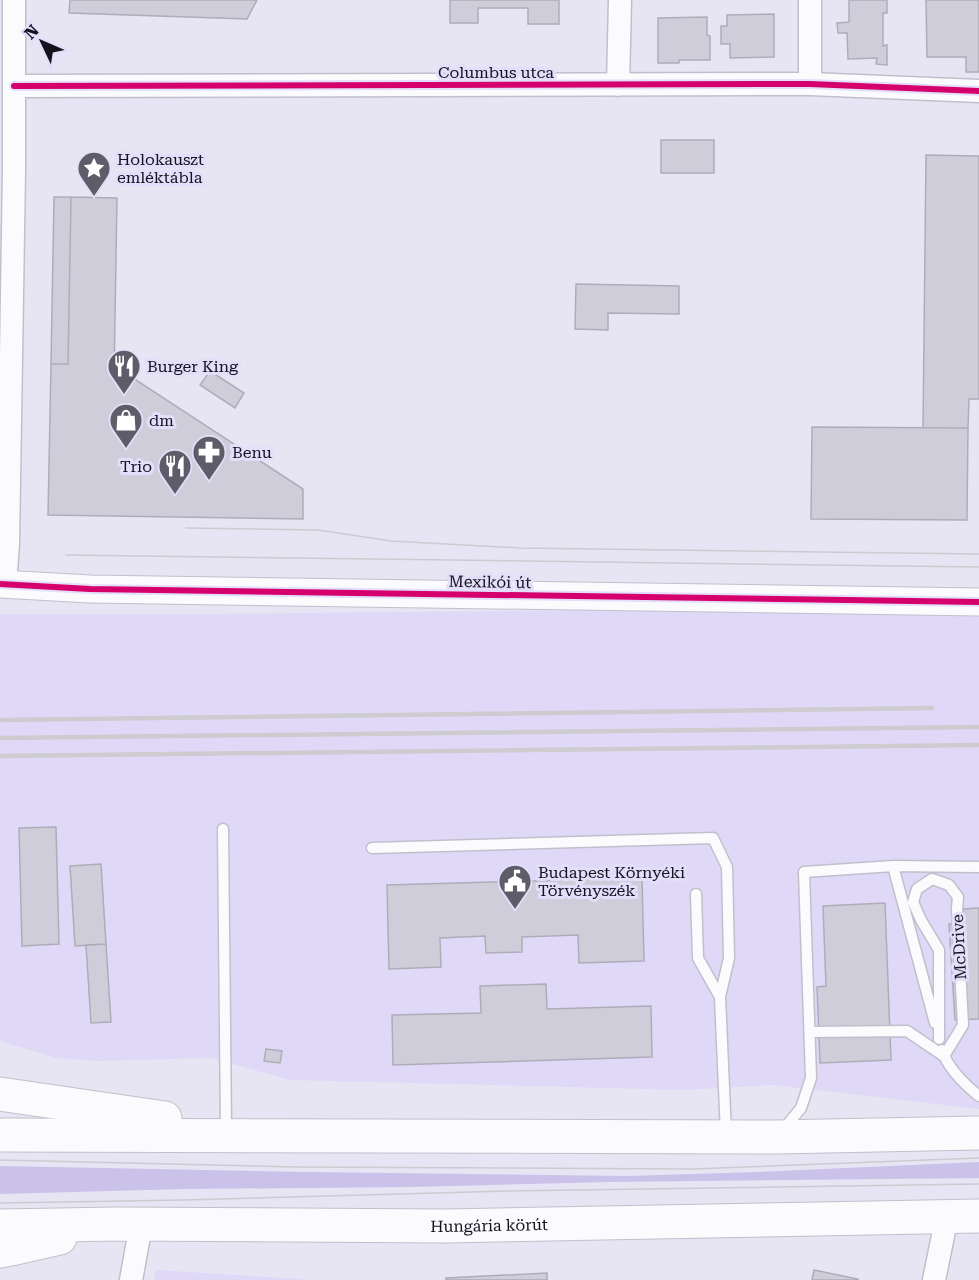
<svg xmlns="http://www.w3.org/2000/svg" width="979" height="1280" font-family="'Roboto Serif',serif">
	<rect width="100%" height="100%" fill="#e7e4f4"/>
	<path fill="#dfd9f7" d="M720,609L979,614V1109L773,1085L684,1090L290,1080L211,1058L97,1061L57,1058L0,1041V614H210Z
		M156,1270L314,1280H154Z"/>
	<path fill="#cac2e9" d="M979,1162V1178L609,1182L411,1187L185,1189L0,1194V1166L306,1172L627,1176L759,1172Z"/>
	<path fill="#d0cddb" stroke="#afacba" stroke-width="1.5" d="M70,0H257L247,19L69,13Z
		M450,0H559V24H528V8H478V23H450Z
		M849,0H887V13H883V46L887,45V65L876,64L877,58L848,59L847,33H838L837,23L849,22Z
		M926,0H979V72H966V57H927Z
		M774,14V57L730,58V44H721V26H727V15Z
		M707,17V35L710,36V60H679V63H658V18Z
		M661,140H714V173H661Z
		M926,155L979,156V399H969L968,428H923Z
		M54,197H71L68,364H51Z
		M71,197L117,198L114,378H133L303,489V519L48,515L51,364H68Z
		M576,284L679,286V314L608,313V330L575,329Z
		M210,371L244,393L235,408L200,385Z
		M812,427L968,428L967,520L811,519Z
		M56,827L59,944L22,946L19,828Z
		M101,864L106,944L75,946L70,866Z
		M642,878L644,961L579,963L578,935L522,937V952L486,953L485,936L440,938L441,967L389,969L387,885Z
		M885,903L891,1060L820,1063L817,987L826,986L823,906Z
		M979,908V1019L955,1020L949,924H964L963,909Z
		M106,944L111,1022L91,1023L86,945Z
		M546,984L547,1009L651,1006L652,1057L393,1065L392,1015L481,1013L480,986Z
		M266,1049L282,1051L280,1063L264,1061Z
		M814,1270L858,1279V1280H812Z
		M547,1273V1280H446V1278Z"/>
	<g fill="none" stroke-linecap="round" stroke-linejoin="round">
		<defs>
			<path id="service" d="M223,829L226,1127
				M372,848L713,838L727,867L729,958L720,997L726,1134
				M893,866L935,1023
				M696,894L698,958L720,997
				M810,1032L907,1031L944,1056L963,1025L957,909L958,897L949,885L932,879L917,889L913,902L921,920L939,950V1039
				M942,1050C948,1069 964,1084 979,1096
				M783,1130L801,1108L811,1078L804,872L893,866L979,867"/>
			<path id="minor" d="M810,0V84
				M618,85L620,0
				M14,86L810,84L979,91
				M5,584L8,544L14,170V0
				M131,1280L141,1225
				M934,1280L947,1216"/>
			<path id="tertiary" d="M0,584L90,589L979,602"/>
			<g id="primary">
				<path d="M0,1094L165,1118"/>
				<path d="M0,1135L776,1137L979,1133"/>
				<path id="s1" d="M0,1226L117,1224L446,1226L979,1216"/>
				<path d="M0,1251L16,1248L60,1238"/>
			</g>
		</defs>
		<use href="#service" stroke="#c2bfcc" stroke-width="13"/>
		<use href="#minor" stroke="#c2bfcc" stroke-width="25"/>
		<use href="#tertiary" stroke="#c2bfcc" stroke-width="29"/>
		<use href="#primary" stroke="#c2bfcc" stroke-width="35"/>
		<use href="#service" stroke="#fbfbfd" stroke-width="10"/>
		<use href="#minor" stroke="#fbfbfd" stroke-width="22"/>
		<use href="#tertiary" stroke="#fbfbfd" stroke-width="27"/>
		<use href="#primary" stroke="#fbfbfd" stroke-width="33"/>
		<path stroke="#cdcbd0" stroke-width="1.5" d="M186,528L318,530L391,541L520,548L979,554
			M66,555L979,567
			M0,1160L296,1167L693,1169L979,1158
			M0,1203L184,1200L508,1191L979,1184"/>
		<path stroke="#cdcbd0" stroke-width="4.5" d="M0,720L932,708
			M0,738L979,727
			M0,756L979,745"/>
		<defs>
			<path id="cycleway" d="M14,86L810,84L979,91
				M0,584L90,589L979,602"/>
		</defs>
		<use href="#cycleway" stroke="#e3defa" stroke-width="10"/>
		<use href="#cycleway" stroke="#d6006c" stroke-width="6"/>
	</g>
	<defs>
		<symbol id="sight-pin" viewBox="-11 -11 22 30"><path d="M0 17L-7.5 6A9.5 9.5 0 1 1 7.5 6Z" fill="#5e5c69" stroke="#e3defa"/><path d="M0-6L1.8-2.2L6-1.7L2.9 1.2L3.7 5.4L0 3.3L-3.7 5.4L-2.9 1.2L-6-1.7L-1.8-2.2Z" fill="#fff"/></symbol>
		<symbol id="restaurant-pin" viewBox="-11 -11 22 30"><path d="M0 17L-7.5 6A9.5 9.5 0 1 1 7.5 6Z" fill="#5e5c69" stroke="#e3defa"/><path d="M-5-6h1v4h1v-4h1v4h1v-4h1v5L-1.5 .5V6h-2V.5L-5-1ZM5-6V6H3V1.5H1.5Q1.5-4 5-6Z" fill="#fff"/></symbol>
		<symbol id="shop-pin" viewBox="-11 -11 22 30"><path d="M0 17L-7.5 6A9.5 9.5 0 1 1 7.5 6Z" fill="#5e5c69" stroke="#e3defa"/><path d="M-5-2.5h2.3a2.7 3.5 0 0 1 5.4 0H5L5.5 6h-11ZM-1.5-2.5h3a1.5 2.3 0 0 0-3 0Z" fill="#fff"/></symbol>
		<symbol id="pharmacy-pin" viewBox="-11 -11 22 30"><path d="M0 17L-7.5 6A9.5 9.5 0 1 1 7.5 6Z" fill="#5e5c69" stroke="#e3defa"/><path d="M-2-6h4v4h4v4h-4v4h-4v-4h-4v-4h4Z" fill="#fff"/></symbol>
		<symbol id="civic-pin" viewBox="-11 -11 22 30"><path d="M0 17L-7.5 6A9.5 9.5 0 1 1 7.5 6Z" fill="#5e5c69" stroke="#e3defa"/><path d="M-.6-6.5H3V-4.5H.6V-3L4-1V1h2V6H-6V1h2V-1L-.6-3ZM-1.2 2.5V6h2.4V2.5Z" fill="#fff"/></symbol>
	</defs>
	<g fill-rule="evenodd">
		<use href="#sight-pin" x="75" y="149" width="38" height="52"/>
		<use href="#restaurant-pin" x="105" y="347" width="38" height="52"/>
		<use href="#shop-pin" x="107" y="401" width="38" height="52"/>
		<use href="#pharmacy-pin" x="190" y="433" width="38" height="52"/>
		<use href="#restaurant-pin" x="156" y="447" width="38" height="52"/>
		<use href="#civic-pin" x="496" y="862" width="38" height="52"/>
	</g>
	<g text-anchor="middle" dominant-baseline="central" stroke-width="6" stroke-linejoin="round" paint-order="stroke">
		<g font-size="16" fill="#15121e" stroke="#e3defa">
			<text x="496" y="72">Columbus utca</text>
			<text transform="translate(490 582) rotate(1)">Mexikói út</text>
			<text transform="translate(959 947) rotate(-93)">McDrive</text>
			<text stroke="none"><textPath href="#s1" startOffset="489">Hungária körút</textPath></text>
		</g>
		<g font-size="16" fill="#15121e" stroke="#e3defa" text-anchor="start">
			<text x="117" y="159">Holokauszt<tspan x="117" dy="18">emléktábla</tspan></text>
			<text x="147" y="366">Burger King</text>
			<text x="149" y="420">dm</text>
			<text x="232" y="452">Benu</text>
			<text x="152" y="466" text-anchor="end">Trio</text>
			<text x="538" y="872">Budapest Környéki<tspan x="538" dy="18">Törvényszék</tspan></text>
		</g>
	</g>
	<g transform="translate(42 42) rotate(314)" stroke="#e3defa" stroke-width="4.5" paint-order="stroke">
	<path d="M0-4.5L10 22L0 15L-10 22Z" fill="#15121e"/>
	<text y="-9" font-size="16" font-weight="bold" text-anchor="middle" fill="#15121e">N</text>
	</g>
</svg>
